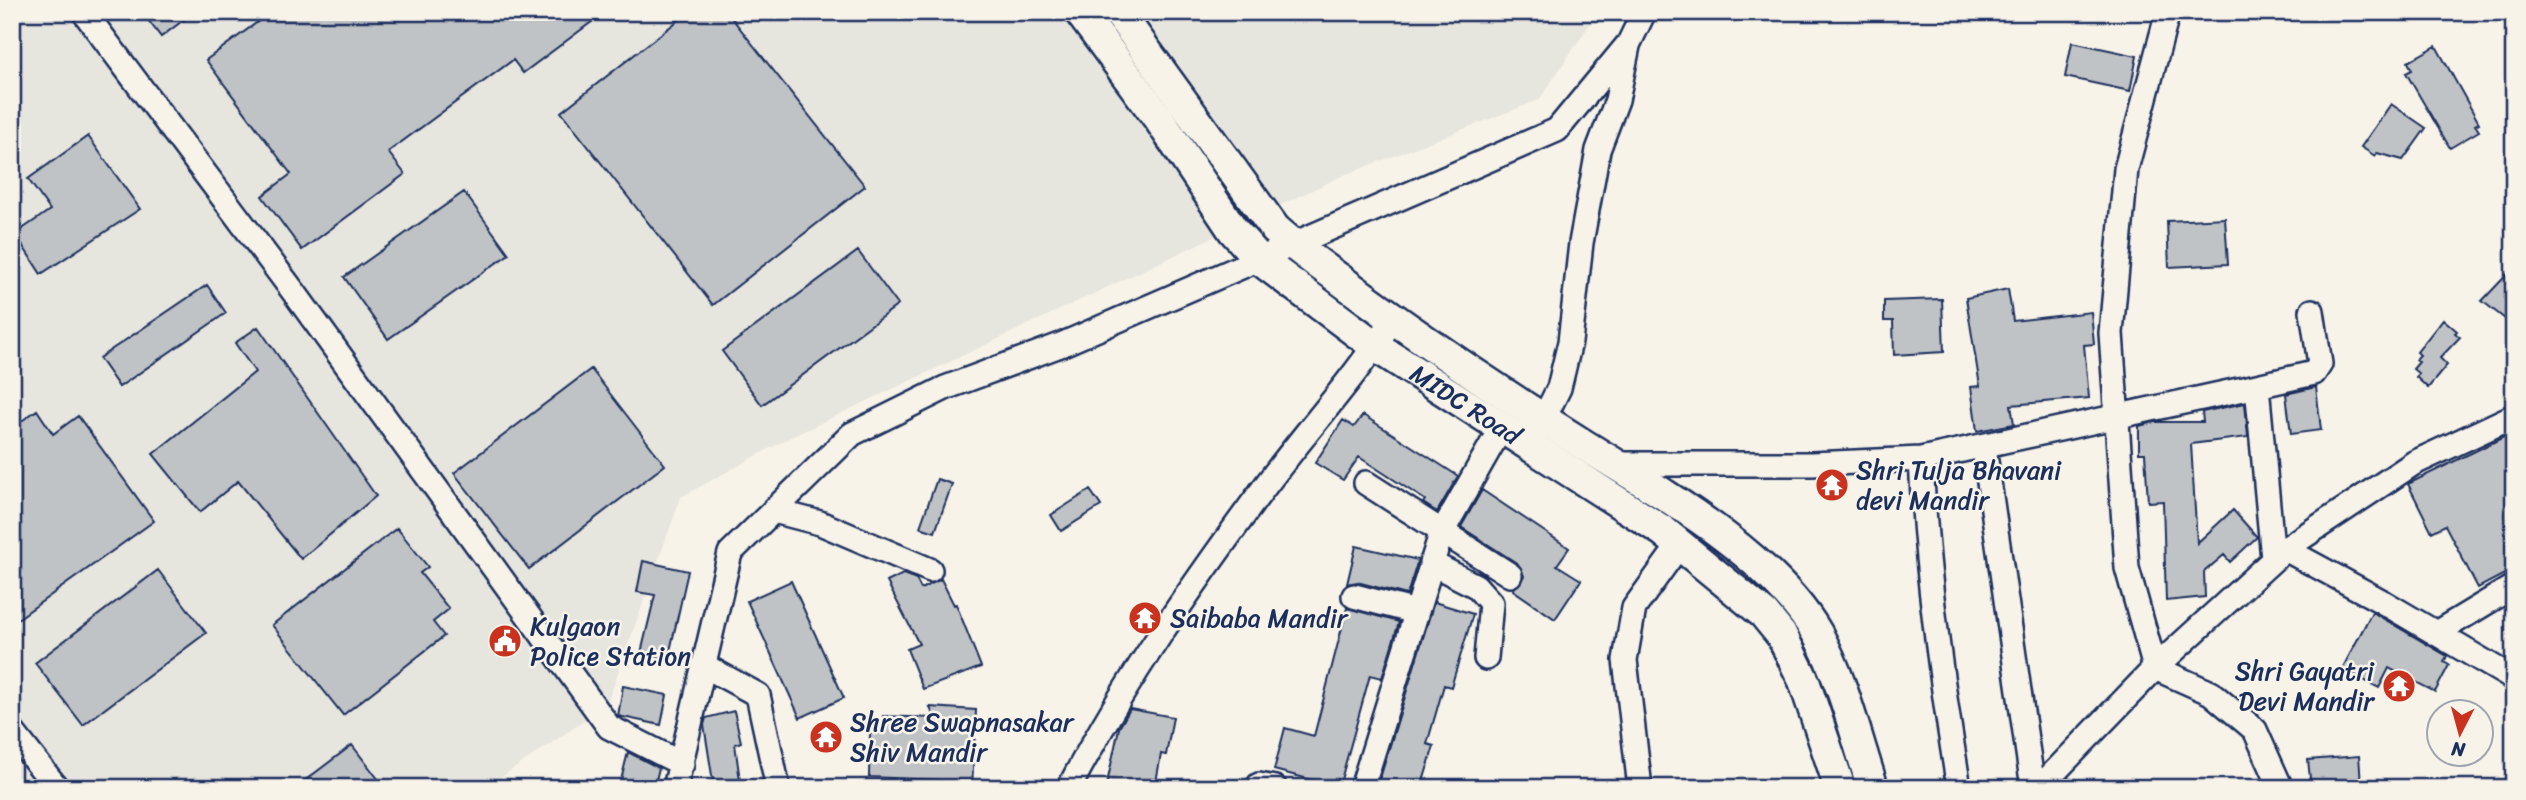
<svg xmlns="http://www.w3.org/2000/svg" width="2526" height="800" font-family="Sriracha,sans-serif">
	<rect width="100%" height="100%" fill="#f7f3e8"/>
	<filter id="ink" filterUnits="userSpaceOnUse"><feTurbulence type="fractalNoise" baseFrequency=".0143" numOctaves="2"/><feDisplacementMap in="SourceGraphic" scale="14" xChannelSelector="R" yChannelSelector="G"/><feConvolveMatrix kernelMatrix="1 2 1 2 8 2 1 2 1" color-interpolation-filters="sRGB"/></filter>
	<g filter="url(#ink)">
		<path fill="#e6e5de" d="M12,12H1598L1539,100L1344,175L789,438L681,497L606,706L485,788H12Z"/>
		<path fill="#c0c3c5" stroke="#1b2f5e" stroke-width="2" d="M142,12H194L161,37Z
			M271,12H605L523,73L513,60L388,152L405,174L302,250L262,196L291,174L206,60Z
			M689,12H727L865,186L713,305L561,112Z
			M2072,42L2137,56L2130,91L2065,77Z
			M2436,46L2479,123L2475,125L2479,131L2450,148L2406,73L2412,70L2408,62Z
			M2391,104L2426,128L2403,160L2377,153L2375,156L2361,147Z
			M88,136L140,209L41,274L15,234L50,210L28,179Z
			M464,192L509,254L388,339L344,277Z
			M2225,218L2228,264L2169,267L2167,221Z
			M858,251L898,305L762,405L722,351Z
			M2514,267V326L2482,301Z
			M207,285L226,313L119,387L99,358Z
			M2008,289L2013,321L2091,312L2094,344L2084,345L2089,398L2011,405L2014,424L1977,431L1971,387L1980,386L1966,298Z
			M1942,299L1944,352L1894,355L1893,321H1884V301Z
			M2443,319L2457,331L2455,333L2460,337L2440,358L2447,365L2428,388L2416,377L2419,374L2413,369L2419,362L2416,359L2420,355L2417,352Z
			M258,327L376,496L301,559L238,481L200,512L153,454L255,372L235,343Z
			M591,369L665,465L529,569L454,473Z
			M2316,387L2321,430L2291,434L2286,394Z
			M2245,403L2248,437L2191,444L2197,543L2233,510L2257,537L2230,562L2224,555L2204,572L2205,597L2166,601L2163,501L2148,502L2145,453H2139V426L2155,422H2203L2202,412Z
			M37,410L53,434L78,416L154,521L12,623V428Z
			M1363,415L1458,476L1437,512L1423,503L1425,500L1359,457L1343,480L1315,463L1343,420L1354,427Z
			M2514,432V569L2478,588L2445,525L2432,532L2408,484Z
			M937,479L952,484L935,532L920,527Z
			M1090,490L1101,506L1061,531L1051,515Z
			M1482,490L1569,548L1557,565L1581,580L1555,619L1513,590L1524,576L1518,564L1461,527Z
			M397,528L428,567L420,573L449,609L433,622L444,636L343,715L272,625Z
			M1356,546L1418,560L1407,595L1357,582L1347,584Z
			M643,561L688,571L668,660L641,653L655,595L637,592Z
			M158,570L206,633L83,725L35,663Z
			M903,574L916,579L921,589L941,579L954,605L956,604L981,667L923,689L907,649L919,644L887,582Z
			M791,581L844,698L800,718L747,601Z
			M1434,602L1473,614L1451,687L1444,685L1427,744L1434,746L1421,788H1377Z
			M1347,608L1399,622L1382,678L1370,675L1339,787L1274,770L1285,728L1314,736Z
			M2372,612L2447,656L2444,662L2449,665L2435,692L2389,668L2379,688L2342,669Z
			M623,686L667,695L661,725L618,716Z
			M930,707L976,710L972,788H936L937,780L869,777L870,733H882L883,716L934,718Z
			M1130,709L1173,717L1166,755L1161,754L1155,788H1106L1119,728Z
			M734,711L741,742L735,744L741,788H714L704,725L706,718Z
			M352,745L385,788H295Z
			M628,752L659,768L654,788H619Z
			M2359,756L2361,783L2311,787L2308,760Z"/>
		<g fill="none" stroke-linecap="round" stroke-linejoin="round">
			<defs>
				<path id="minor" d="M84,12L296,295L609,727L682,764
					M2257,386L2314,373L2320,364L2312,311
					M1537,432L1559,388L1570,342L1581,243L1598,150L1617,100L1628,46
					M1984,447L2033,788
					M1921,459C1926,570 1941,678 1959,788
					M1615,464H1812L1921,459L2257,386L2273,559
					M1366,483L1510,575
					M774,511L820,523L930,570
					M2285,549L2383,602L2514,679
					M1431,563L1476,586L1491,603L1486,658
					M1354,596L1416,612
					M2436,633L2514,586
					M703,665L758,695L778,788
					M12,731L57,788
					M1259,785L1275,788
					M675,788L730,553L852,434L945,388L1063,344L1557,130L1629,43L1644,12
					M1069,788C1124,682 1193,584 1263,489C1305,432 1354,379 1392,320
					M1362,788L1441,534L1501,428
					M1640,788L1625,660L1634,608L1680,544
					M2039,788L2155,668L2127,568L2111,333L2126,169L2168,12
					M2281,788L2255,730L2211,693L2155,668L2285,549L2414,463L2514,416"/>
				<g id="major">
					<path id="s1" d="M1080,12L1159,119L1233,230L1259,259L1375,346L1663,531L1764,614L1782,636L1804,681L1840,788"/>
					<path d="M1118,12L1275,229C1295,247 1316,262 1338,278C1417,337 1500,392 1584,445C1660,492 1771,554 1817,633C1843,680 1856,737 1873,788"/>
				</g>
			</defs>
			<use href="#minor" stroke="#1b2f5e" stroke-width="28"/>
			<use href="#major" stroke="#1b2f5e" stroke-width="35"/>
			<use href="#minor" stroke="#f7f3e8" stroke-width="23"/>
			<use href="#major" stroke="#f7f3e8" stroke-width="30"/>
		</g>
	</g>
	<defs>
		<symbol id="temple-disc" viewBox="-11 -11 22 22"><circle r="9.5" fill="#c8321e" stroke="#f7f3e8"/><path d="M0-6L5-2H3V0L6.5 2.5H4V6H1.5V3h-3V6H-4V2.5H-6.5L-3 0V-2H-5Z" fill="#fff"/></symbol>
		<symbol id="civic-disc" viewBox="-11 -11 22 22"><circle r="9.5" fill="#c8321e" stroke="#f7f3e8"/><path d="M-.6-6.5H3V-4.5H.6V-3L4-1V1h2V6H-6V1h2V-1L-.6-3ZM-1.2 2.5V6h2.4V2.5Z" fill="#fff"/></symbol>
	</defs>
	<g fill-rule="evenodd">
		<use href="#temple-disc" x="1813" y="466" width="38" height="38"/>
		<use href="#temple-disc" x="1126" y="599" width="38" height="38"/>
		<use href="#civic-disc" x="486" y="622" width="38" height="38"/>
		<use href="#temple-disc" x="2380" y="667" width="38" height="38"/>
		<use href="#temple-disc" x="807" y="718" width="38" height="38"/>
	</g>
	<g text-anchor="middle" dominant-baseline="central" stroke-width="5" stroke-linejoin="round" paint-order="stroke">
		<g font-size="26" fill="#1b2f5e" stroke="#f7f3e8">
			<text stroke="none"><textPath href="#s1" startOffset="558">MIDC Road</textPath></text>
		</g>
		<g font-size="26" fill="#1b2f5e" stroke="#f7f3e8" text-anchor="start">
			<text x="1856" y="470">Shri Tulja Bhavani<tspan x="1856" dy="30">devi Mandir</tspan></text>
			<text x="1170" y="618">Saibaba Mandir</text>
			<text x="530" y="626">Kulgaon<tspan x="530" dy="30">Police Station</tspan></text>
			<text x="2374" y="671" text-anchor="end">Shri Gayatri<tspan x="2374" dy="30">Devi Mandir</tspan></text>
			<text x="850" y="722">Shree Swapnasakar<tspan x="850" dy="30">Shiv Mandir</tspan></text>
		</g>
	</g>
	<rect width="2526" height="800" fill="none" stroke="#f7f3e8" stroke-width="42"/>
	<rect x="21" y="21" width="2484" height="758" fill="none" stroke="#1b2f5e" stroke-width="2.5" filter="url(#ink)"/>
	<g transform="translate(2460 733) rotate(186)"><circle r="33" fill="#f7f3e8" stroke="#9fa5b1" stroke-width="2"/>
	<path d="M0-5L12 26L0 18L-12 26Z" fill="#c8321e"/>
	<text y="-10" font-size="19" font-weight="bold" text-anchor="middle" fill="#1b2f5e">N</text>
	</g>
</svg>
